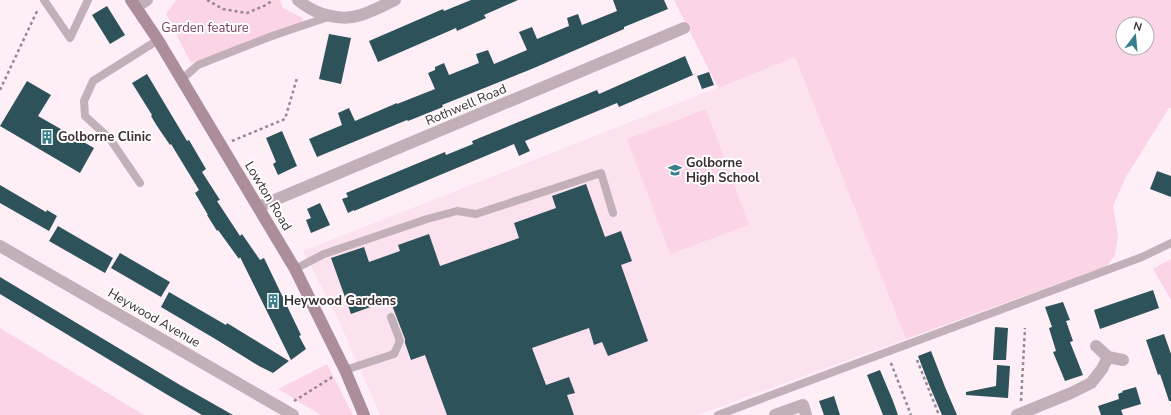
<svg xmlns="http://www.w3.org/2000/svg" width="1171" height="415" font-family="'Nunito Sans',sans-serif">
	<rect width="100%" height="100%" fill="#feeff6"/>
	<path fill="#fce2ee" d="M795,57L906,339L697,415H380L339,321L303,251Z"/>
	<path fill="#fbd5e7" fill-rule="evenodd" d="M176,0H280L283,8L303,18L301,24L191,63L166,14Z
		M674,0H1171V108H1169L1126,177L1113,206L1118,235L1115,255L1107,266L906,339L795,57L718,88ZM1123,24H1147V48H1123Z
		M706,109L749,225L670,254L627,139Z
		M1171,259V300L1153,269Z
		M0,328L144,415H0Z
		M327,364L353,415H321L278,389Z"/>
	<path fill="#2d5259" d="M471,0H518L484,15L486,18L457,31L456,28L378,62L369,41L443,9L444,11Z
		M613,0H664L668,9L624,27V29L534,68L442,105L443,107L408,121L407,120L317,157L309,139L342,125L338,113L349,108L355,121L397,103V104L435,89L428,73L435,70V67L444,63L449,75L479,63L476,54L488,50L494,64L527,50L519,32L532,27L537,39L569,26L567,18L578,14L582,25L617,11Z
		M107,6L125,35L110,44L92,15Z
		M329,34L351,38L341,84L319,79Z
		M685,56L693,75L619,107L617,103L525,141L530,151L519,156L514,144L354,211V210L348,213L342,199L348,197L346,193L445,152L446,155L473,144L472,141L597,90L599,94Z
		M709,72L714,85L702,89L697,76Z
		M147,74L187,141L189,140L206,169L202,172L220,200L217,201L240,236L242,234L260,260L264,258L301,335L299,336L306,349L291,360L240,257L239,259L218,230L217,231L207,215H208L195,193L199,190L171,144L170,145L157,126L151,116L152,115L132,83Z
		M27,81L51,95L38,116L94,148L80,173L0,126Z
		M282,131L297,166L278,175L273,164L276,162L266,138Z
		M1157,171L1171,176V197L1150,189Z
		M586,184L605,237L621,231L632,261L621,265L648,341L608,356L602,342L594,345L589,328L532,348L546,385L569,377L575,393L567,395L574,415H447L425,355L411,360L405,343V339L390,300L351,314L331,258L364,247L369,262L400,251L398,245L429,234L440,266L519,238L514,223L556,208L552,196Z
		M0,185L46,212L47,210L57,216L49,231L0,203Z
		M320,203L330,225L311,233L306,220L311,218L307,209Z
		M58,226L113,258L105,273L49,241Z
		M120,253L170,282L161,297L111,268Z
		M0,277L180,385L233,415H202L166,394L0,294Z
		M1153,290L1159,308L1100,329L1094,310Z
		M169,292L226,325L227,323L289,361L273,373L259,366L217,340L161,307Z
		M1063,302L1070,320L1066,321L1073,341L1070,342L1083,375L1065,381L1053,352L1056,351L1049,328L1052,327L1045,307Z
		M995,327L1008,328L1006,360H993Z
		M1164,334L1171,354V401H1169L1160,374L1158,375L1146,340Z
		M931,351L945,387L957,415H942L930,387L918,356Z
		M997,365L1010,366L1008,398L966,395V392L996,386Z
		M880,370L893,401L898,415H883L867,375Z
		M1136,387L1141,404L1121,410L1123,415H1101L1098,406L1119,399L1118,394L1123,392L1122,391Z
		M834,396L840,415H824L819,401Z"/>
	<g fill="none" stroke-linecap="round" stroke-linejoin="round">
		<path stroke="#96888e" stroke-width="2.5" stroke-dasharray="3 3" stroke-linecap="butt" d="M207,0L223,9L247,13L266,5L273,0
			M0,90L38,9
			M232,141L285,119L297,78
			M917,360L939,415
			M891,363L911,415
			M294,401L334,376
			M1021,401L1025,328"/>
		<path stroke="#c3afb8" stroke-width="8" d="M44,0L70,38L88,0
			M181,80L198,65L213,59L272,36L331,16
			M140,183L110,139L85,116L84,101L93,81L158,40
			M295,269L324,254L427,219L457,211L476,214L601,173L613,213
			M345,370L394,354L400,341L391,317
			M718,415L1142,257L1171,243"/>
		<path stroke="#c3afb8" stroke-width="12" d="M298,0C314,14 340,22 361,15C373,11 384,5 395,0
			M136,7L147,0
			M258,207L684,28
			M0,246L293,415
			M1096,346L1108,357L1123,360
			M775,415L803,405L806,415
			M1017,415L1071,393L1091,383L1102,369L1108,357"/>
		<path stroke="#ab8d9b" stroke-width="12" d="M131,0L158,40L295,269L345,370L364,415"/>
	</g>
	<defs>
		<symbol id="building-bare" viewBox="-9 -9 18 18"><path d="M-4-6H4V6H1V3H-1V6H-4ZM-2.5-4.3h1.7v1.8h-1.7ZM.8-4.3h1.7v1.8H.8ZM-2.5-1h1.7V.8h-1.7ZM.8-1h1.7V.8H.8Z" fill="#397f8b" stroke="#fff" stroke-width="2.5" paint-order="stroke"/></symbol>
		<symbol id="school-bare" viewBox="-9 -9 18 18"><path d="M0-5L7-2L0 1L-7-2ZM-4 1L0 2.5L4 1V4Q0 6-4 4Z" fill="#397f8b" stroke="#fff" stroke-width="2.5" paint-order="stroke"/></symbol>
	</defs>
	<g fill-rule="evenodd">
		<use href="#building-bare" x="37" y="127" width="20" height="20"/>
		<use href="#school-bare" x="665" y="160" width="20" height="20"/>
		<use href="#building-bare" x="263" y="291" width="20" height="20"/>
	</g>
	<g text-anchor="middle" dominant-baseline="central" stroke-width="4" stroke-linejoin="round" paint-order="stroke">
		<g font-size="13" fill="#783e5d" stroke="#fff">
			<text x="205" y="28">Garden feature</text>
		</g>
		<g font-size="13" fill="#3a2d33" stroke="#fff">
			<text transform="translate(466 105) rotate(-23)">Rothwell Road</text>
			<text transform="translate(268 196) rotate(59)">Lowton Road</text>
			<text transform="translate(154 318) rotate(30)">Heywood Avenue</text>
		</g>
		<g font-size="13" font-weight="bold" fill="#3a2d33" stroke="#fff" text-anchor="start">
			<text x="58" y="137">Golborne Clinic</text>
			<text x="686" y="163">Golborne<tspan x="686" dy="15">High School</tspan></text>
			<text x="284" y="301">Heywood Gardens</text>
		</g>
	</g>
	<g transform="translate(1135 36) rotate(16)"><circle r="19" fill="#ffffff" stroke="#b0abad"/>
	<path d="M0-3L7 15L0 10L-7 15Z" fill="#397f8b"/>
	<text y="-6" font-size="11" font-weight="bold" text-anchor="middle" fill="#3a2d33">N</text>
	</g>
</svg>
